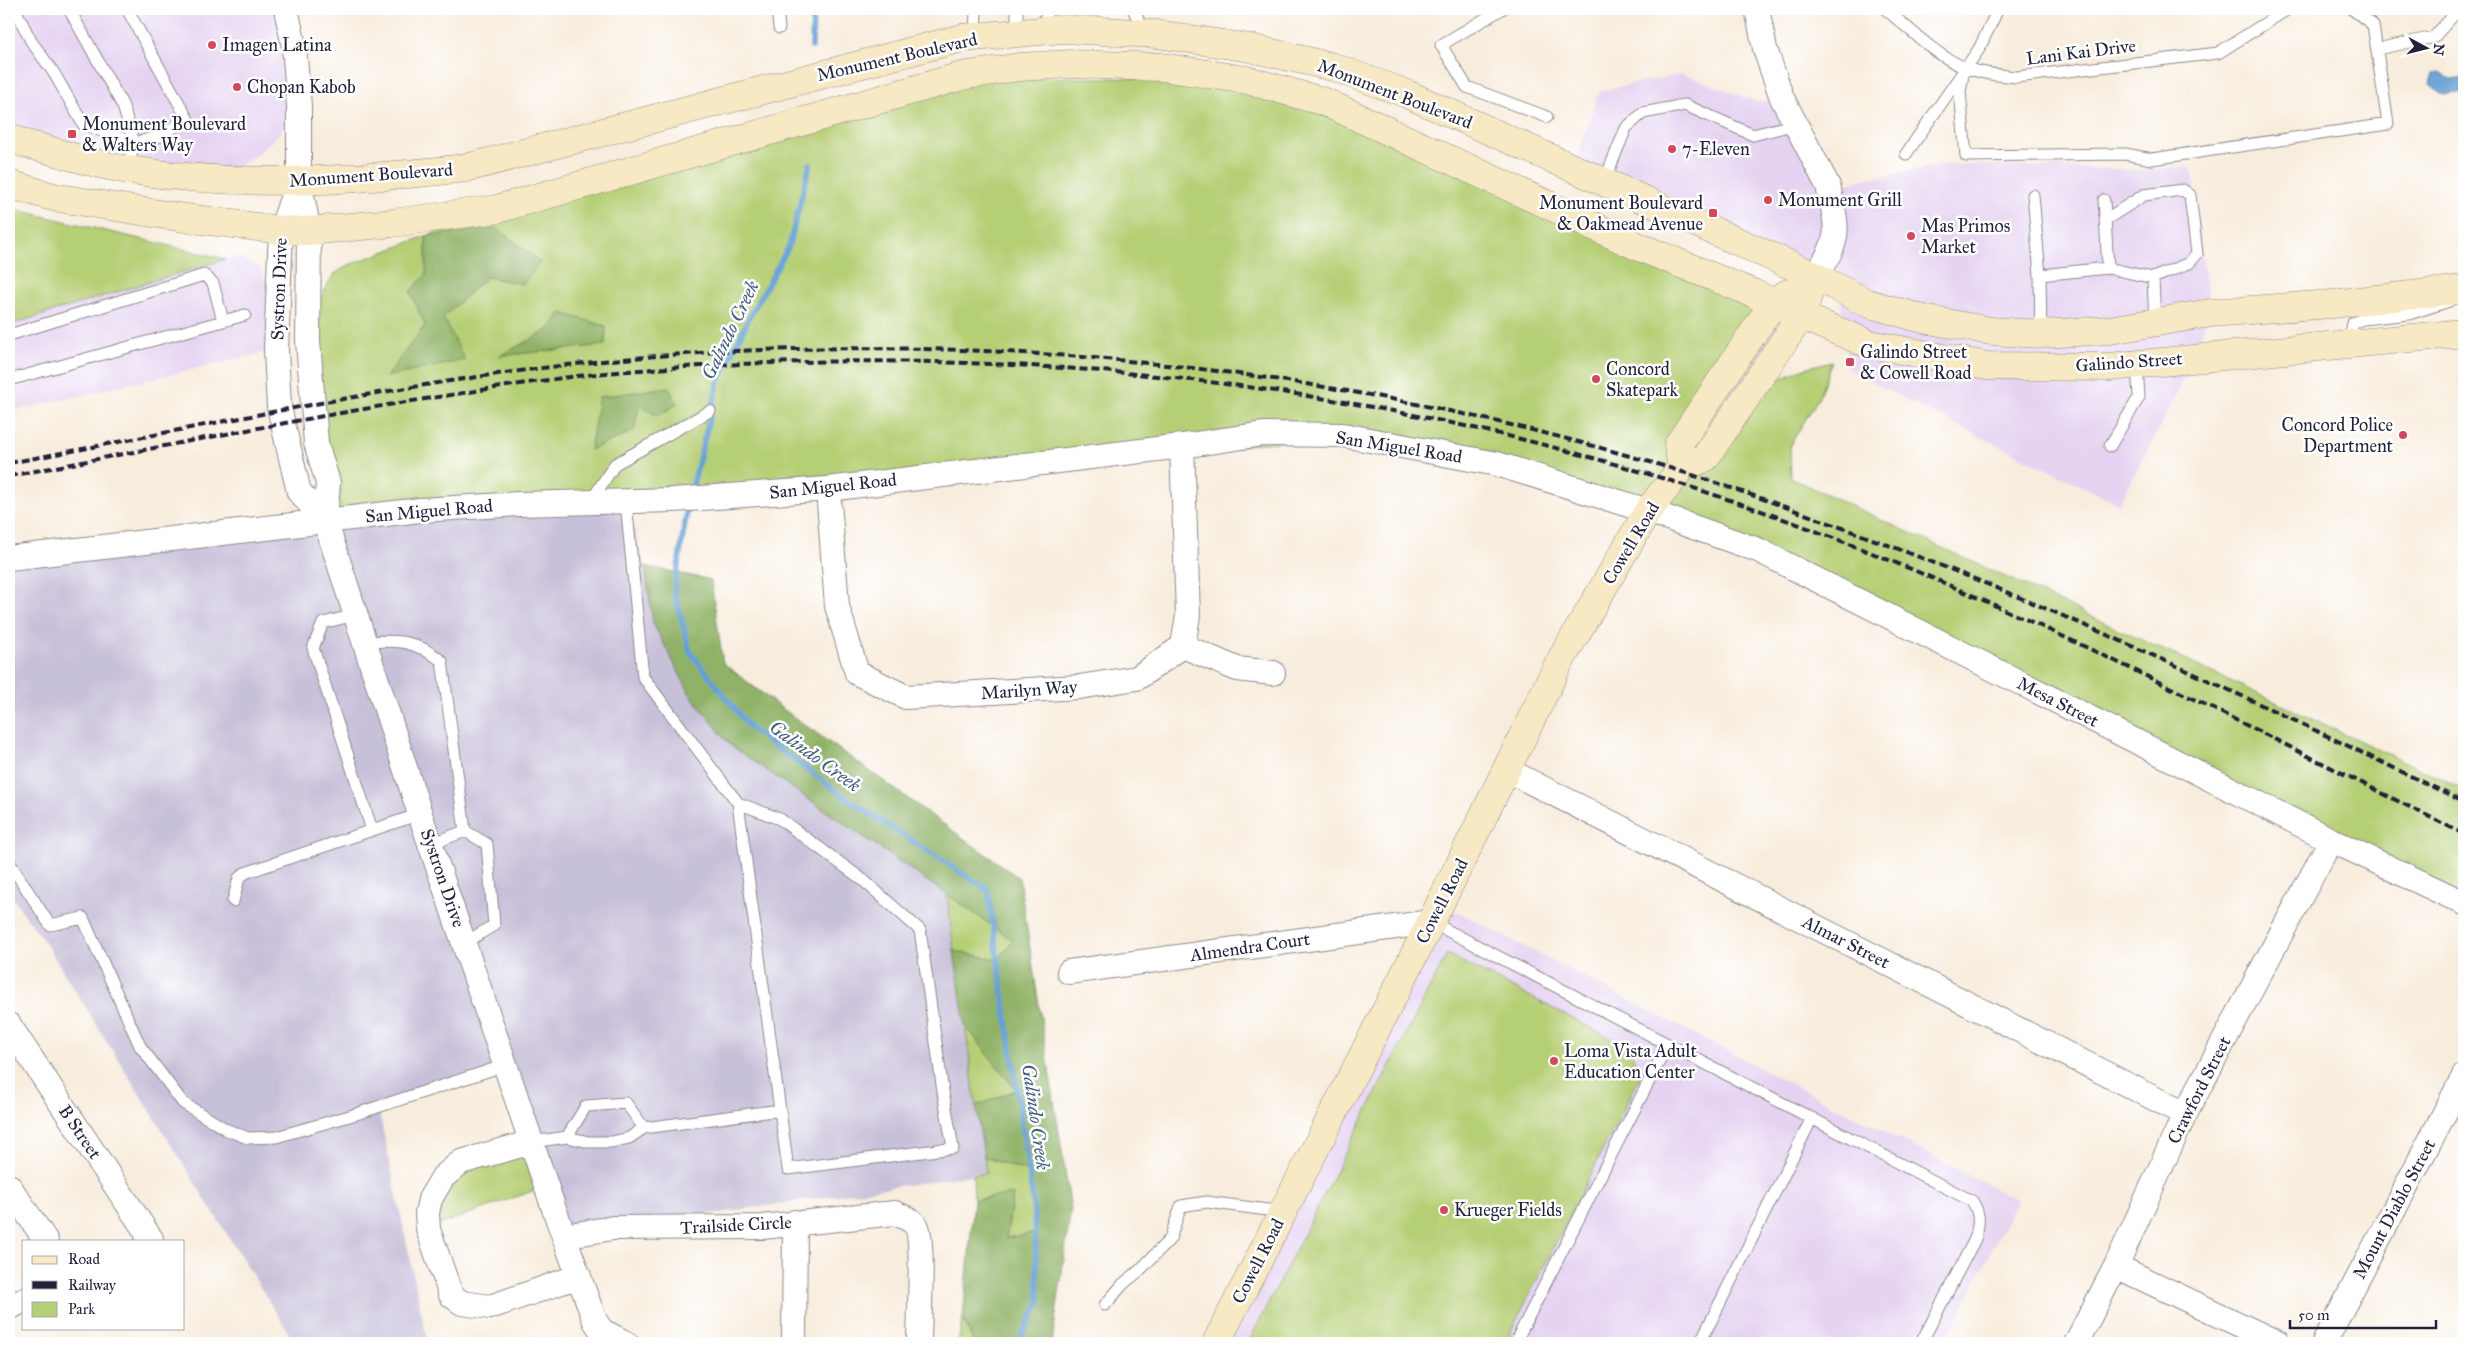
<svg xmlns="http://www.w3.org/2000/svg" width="2473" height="1352" font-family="'IM FELL Great Primer',serif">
	<rect width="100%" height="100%" fill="#fff"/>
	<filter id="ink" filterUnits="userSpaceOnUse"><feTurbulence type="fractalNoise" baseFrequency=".02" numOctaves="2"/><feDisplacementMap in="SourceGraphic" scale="10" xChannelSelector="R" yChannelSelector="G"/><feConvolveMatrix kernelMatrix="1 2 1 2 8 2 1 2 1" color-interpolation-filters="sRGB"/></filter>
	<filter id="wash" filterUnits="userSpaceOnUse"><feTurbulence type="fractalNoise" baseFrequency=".0096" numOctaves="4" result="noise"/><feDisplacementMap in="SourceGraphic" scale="20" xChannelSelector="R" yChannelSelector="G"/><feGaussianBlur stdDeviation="1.12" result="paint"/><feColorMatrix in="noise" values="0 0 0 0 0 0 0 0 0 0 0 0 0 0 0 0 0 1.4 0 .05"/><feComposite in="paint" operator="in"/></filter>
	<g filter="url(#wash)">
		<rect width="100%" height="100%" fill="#f8eddd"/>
		<path fill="#e5d3f1" d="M9,9H286L299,106L277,136L256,155L212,181L9,137Z
			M1682,74L1758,102L1782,98L1828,186L1948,164L2148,170L2191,166L2210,313L2176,396L2119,504L1922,408L1848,369L1834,242L1815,276L1572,167L1579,153L1599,91Z
			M236,256L259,267L270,289L276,350L9,412V325Z
			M1440,903L2017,1200L1945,1343H1216Z"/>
		<path fill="#c7c0d9" d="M626,502L645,566L653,623L690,694L730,745L947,893L986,1173L564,1236L506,1065L378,1107L428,1343H295L46,944L9,893V558Z"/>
		<path fill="#b5cf74" stroke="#6c7858" d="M962,76L1247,80L1774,302L1682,466L1751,410L1780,378L1808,367L1832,361L1819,397L1790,445L1791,478L2464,789V903L1758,550L1648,511L1343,435L828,489L325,520L317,304L333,275L349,265L497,209Z
			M9,208L225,259L9,325Z
			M947,893L1014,940L998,960L954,951Z
			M1447,954L1630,1048L1640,1077L1505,1343H1248Z
			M965,1025L1017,1090L976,1106Z
			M532,1142L546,1186L428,1229L443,1177Z
			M984,1157L1029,1172L1035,1233L1006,1238L1013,1195L974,1200L973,1175L986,1173Z
			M963,1318L974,1343H958Z"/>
		<path fill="#90b266" stroke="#596a50" d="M497,228L540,262L523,284L487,277L443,317L465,360L386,377L425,325L410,291L426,275V236Z
			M561,313L606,326L605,345L499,356L547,331Z
			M669,387L677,404L658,416L639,406L634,431L590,450L599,397Z
			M645,566L711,580L723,663L780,707L1019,878L1071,1209L1052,1343H1022L1020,1338L1017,1343H974L963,1318L974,1200L1013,1194L1006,1238L1035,1233L1029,1172L984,1157L976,1106L1016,1090L965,1025L954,951L998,960L1013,940L730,745L690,694L653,623Z"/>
		<path fill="#65a0d5" stroke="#446188" d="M2440,73L2451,79L2464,77V92L2443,95L2430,84L2433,74Z"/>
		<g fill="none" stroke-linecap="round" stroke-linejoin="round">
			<path stroke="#65a0d5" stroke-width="5.5" d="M812,47L813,9
				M691,493L718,383L748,320L789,246L810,164
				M688,504L674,591L690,652L750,728L846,798L988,890L1033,1201L1039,1304L1017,1343"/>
		</g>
	</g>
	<g filter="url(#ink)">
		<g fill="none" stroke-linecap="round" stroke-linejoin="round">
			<defs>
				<path id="lane" d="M15,9L31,41L54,73L83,124L134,143L161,136L187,118L127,9
					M69,9L123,106L134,143L127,170
					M777,9L779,28
					M1017,9V34
					M1133,9L1144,32
					M1502,9L1441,45L1467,87L1547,117
					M1885,9C1908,27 1937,57 1964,67C1981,74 1999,75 2017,77L2218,53L2288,9
					M1044,31L1047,9
					M975,37L976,9
					M2377,49L2434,37L2459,9
					M1964,68L1960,92L1966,156L2125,154L2152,159L2388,124L2373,25L2352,9
					M1906,154L1979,49L1998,9
					M1604,182L1626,128L1643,113L1685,105L1753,135L1796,124
					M2033,195L2040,275L2041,334
					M2105,220L2144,195L2183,190L2190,195L2197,254L2189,263L2153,278L2155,323
					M2108,268L2153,278
					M2040,275L2108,268L2104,200
					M9,335L204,275L213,283L223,321
					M2349,344L2353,323L2363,319L2409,314L2449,301
					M9,380L245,315
					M2110,446L2139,397L2137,364
					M591,501L615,464L710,411
					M626,502L643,677L738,803L780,819L863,880L920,930L943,1092L953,1148L788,1169L738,803
					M355,615L323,623L313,648L372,830
					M363,642C397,640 414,639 442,661L465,831
					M431,844L465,831L487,844L494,925L465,943
					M9,862L50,925L83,918L140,1046L183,1103L227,1130L248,1138L276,1137L353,1115L506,1065
					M233,901L239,878L245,873L420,814
					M1431,922L1972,1201C1981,1214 1979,1225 1975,1239L1921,1343
					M567,1137L586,1106L626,1103L644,1128
					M532,1142L567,1137L589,1142H612L629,1138L644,1128L780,1110
					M1105,1305L1123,1284L1139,1271L1170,1239L1181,1206L1207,1202L1283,1212
					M1515,1343L1668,1044
					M1700,1343L1812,1118"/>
				<path id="street" d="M286,9L294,46L299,106V181L309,231L308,341L316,443L328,483L325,520L420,814L554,1209L595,1321L602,1331L626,1343
					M1757,9L1765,49L1782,98L1828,186C1838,230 1842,238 1815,276
					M298,182L281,230L276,350L279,407L299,492L325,520
					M828,489L837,606L857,673L906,697L1079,687L1137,678L1183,646L1188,615L1182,446
					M9,558L420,510L519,504L673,500L828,489L1182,446L1263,434L1343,435L1497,464L1648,511L1758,550L2331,840L2464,903
					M1183,646L1237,669L1273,673
					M1507,770L2185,1114
					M1069,972L1431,922
					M9,1025L151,1239L147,1241
					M532,1142L461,1162L443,1177L430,1199L427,1213L428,1229L451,1295L462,1303L490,1307L579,1276
					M9,1186L46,1241
					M564,1236L613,1228L762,1227L895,1213C902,1216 913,1220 917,1227C924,1243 919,1321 919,1343
					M2116,1266L2278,1343
					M9,1308L24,1300
					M794,1343L795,1222
					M2076,1343L2116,1266L2185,1114L2331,840
					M2324,1343L2464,1076"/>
				<path id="secondary" d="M9,137L23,143C58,152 94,165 130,170C243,188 352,181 466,168L962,38L1063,29L1157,34L1250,48L1333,67L1407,94L1604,182L1815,276L1867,303L1923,319L1991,331L2041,334L2110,330L2210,313L2332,304L2464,289
					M9,184L53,197L178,217L281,230L309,231L392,223L497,209L962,76L1019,67L1070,64L1162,67L1247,80L1325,102L1637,246L1755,294L1801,316L1869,344L1987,366L2109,367L2464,333
					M1682,467L1678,445L1774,302L1788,293
					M1216,1343L1431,922L1559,663L1648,511L1682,467L1705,458L1801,316L1815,276"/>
			</defs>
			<use href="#lane" stroke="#8d888c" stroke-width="13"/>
			<use href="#street" stroke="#8d888c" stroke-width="26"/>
			<use href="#secondary" stroke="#8d888c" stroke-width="29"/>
			<use href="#lane" stroke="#fff" stroke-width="11"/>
			<use href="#street" stroke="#fff" stroke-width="24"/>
			<use href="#secondary" stroke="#f7e9c3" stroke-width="28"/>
			<path stroke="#22223b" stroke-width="4" stroke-dasharray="8 4" stroke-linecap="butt" d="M9,463C243,419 477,365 716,352C1023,336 1330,371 1626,455C1704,477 1781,505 1856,533C2064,610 2265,705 2464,802
				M9,476C152,449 294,419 438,397C501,387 565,376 628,371C1033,338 1446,388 1826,535C2045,619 2254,730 2464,834"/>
		</g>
	</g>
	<g fill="#d1495b" stroke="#fff" stroke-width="2">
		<circle cx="212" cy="45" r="5"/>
		<circle cx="237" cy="87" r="5"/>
		<rect x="67" y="129" width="10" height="10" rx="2.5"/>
		<circle cx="1672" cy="149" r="5"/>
		<circle cx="1768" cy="200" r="5"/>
		<rect x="1708" y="208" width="10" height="10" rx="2.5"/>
		<circle cx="1911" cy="236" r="5"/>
		<rect x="1845" y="357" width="10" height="10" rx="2.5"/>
		<circle cx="1596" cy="379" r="5"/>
		<circle cx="2403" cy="435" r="5"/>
		<circle cx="1554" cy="1061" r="5"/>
		<circle cx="1444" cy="1210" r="5"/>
	</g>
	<g text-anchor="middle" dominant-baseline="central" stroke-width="5" stroke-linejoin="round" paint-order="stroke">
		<g font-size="18" fill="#22223b" stroke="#fff" text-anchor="start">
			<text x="222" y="45">Imagen Latina</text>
			<text x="247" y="87">Chopan Kabob</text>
			<text x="82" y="124">Monument Boulevard<tspan x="82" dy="21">&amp; Walters Way</tspan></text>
			<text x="1682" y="149">7-Eleven</text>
			<text x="1778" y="200">Monument Grill</text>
			<text x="1703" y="203" text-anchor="end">Monument Boulevard<tspan x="1703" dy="21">&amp; Oakmead Avenue</tspan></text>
			<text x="1921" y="226">Mas Primos<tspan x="1921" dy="21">Market</tspan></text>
			<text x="1860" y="352">Galindo Street<tspan x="1860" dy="21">&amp; Cowell Road</tspan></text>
			<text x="1606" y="369">Concord<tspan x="1606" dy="21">Skatepark</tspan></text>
			<text x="2393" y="425" text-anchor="end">Concord Police<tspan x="2393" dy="21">Department</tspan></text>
			<text x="1564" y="1051">Loma Vista Adult<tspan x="1564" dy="21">Education Center</tspan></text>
			<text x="1454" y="1210">Krueger Fields</text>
		</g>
		<g font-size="18" fill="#22223b" stroke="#fff">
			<text transform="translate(2081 52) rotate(-7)">Lani Kai Drive</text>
			<text transform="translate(897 57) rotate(-13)">Monument Boulevard</text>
			<text transform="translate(1395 94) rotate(21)">Monument Boulevard</text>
			<text transform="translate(371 175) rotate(-4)">Monument Boulevard</text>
			<text transform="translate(279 289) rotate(-88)">Systron Drive</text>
			<text transform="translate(2129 362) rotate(-4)">Galindo Street</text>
			<text transform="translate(1399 447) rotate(9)">San Miguel Road</text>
			<text transform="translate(833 486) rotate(-6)">San Miguel Road</text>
			<text transform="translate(429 511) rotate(-5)">San Miguel Road</text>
			<text transform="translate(1631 543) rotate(-59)">Cowell Road</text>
			<text transform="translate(1029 690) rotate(-4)">Marilyn Way</text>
			<text transform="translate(2058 702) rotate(27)">Mesa Street</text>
			<text transform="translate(443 878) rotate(71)">Systron Drive</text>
			<text transform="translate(1442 901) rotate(-63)">Cowell Road</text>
			<text transform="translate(1846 942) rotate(27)">Almar Street</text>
			<text transform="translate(1250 947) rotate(-8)">Almendra Court</text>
			<text transform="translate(2199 1090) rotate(-63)">Crawford Street</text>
			<text transform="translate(80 1132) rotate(56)">B Street</text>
			<text transform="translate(2394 1209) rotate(-62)">Mount Diablo Street</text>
			<text transform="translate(736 1225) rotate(-3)">Trailside Circle</text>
			<text transform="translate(1258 1261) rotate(-63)">Cowell Road</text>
		</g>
		<g font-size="19" font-style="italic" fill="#405b80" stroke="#fff">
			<text transform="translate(730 330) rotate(-64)">Galindo Creek</text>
			<text transform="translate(815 756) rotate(36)">Galindo Creek</text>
			<text transform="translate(1036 1117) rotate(82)">Galindo Creek</text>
		</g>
	</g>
	<rect width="2473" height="1352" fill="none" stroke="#fff" stroke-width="30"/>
	<rect x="22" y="1240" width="162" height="90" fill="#ffffff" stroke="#a7a7b1"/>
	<rect x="32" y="1256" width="25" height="8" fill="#f7e9c3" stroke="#a7a7b1"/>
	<text x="68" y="1264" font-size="15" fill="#22223b">Road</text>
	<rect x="32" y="1281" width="25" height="8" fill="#22223b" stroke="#a7a7b1"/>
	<text x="68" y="1290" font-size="15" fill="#22223b">Railway</text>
	<rect x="32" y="1302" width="25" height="15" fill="#b5cf74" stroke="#a7a7b1"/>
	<text x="68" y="1314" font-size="15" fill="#22223b">Park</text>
	<g transform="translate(2426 48) rotate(97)" stroke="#ffffff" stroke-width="4" paint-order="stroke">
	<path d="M0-4L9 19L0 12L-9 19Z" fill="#22223b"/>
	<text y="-8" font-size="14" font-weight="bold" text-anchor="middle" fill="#22223b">N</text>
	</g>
	<path d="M2290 1320v8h146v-8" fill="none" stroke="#22223b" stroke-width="2.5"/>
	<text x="2298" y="1320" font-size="15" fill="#22223b" stroke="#ffffff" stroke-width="4" paint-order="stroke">50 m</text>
</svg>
